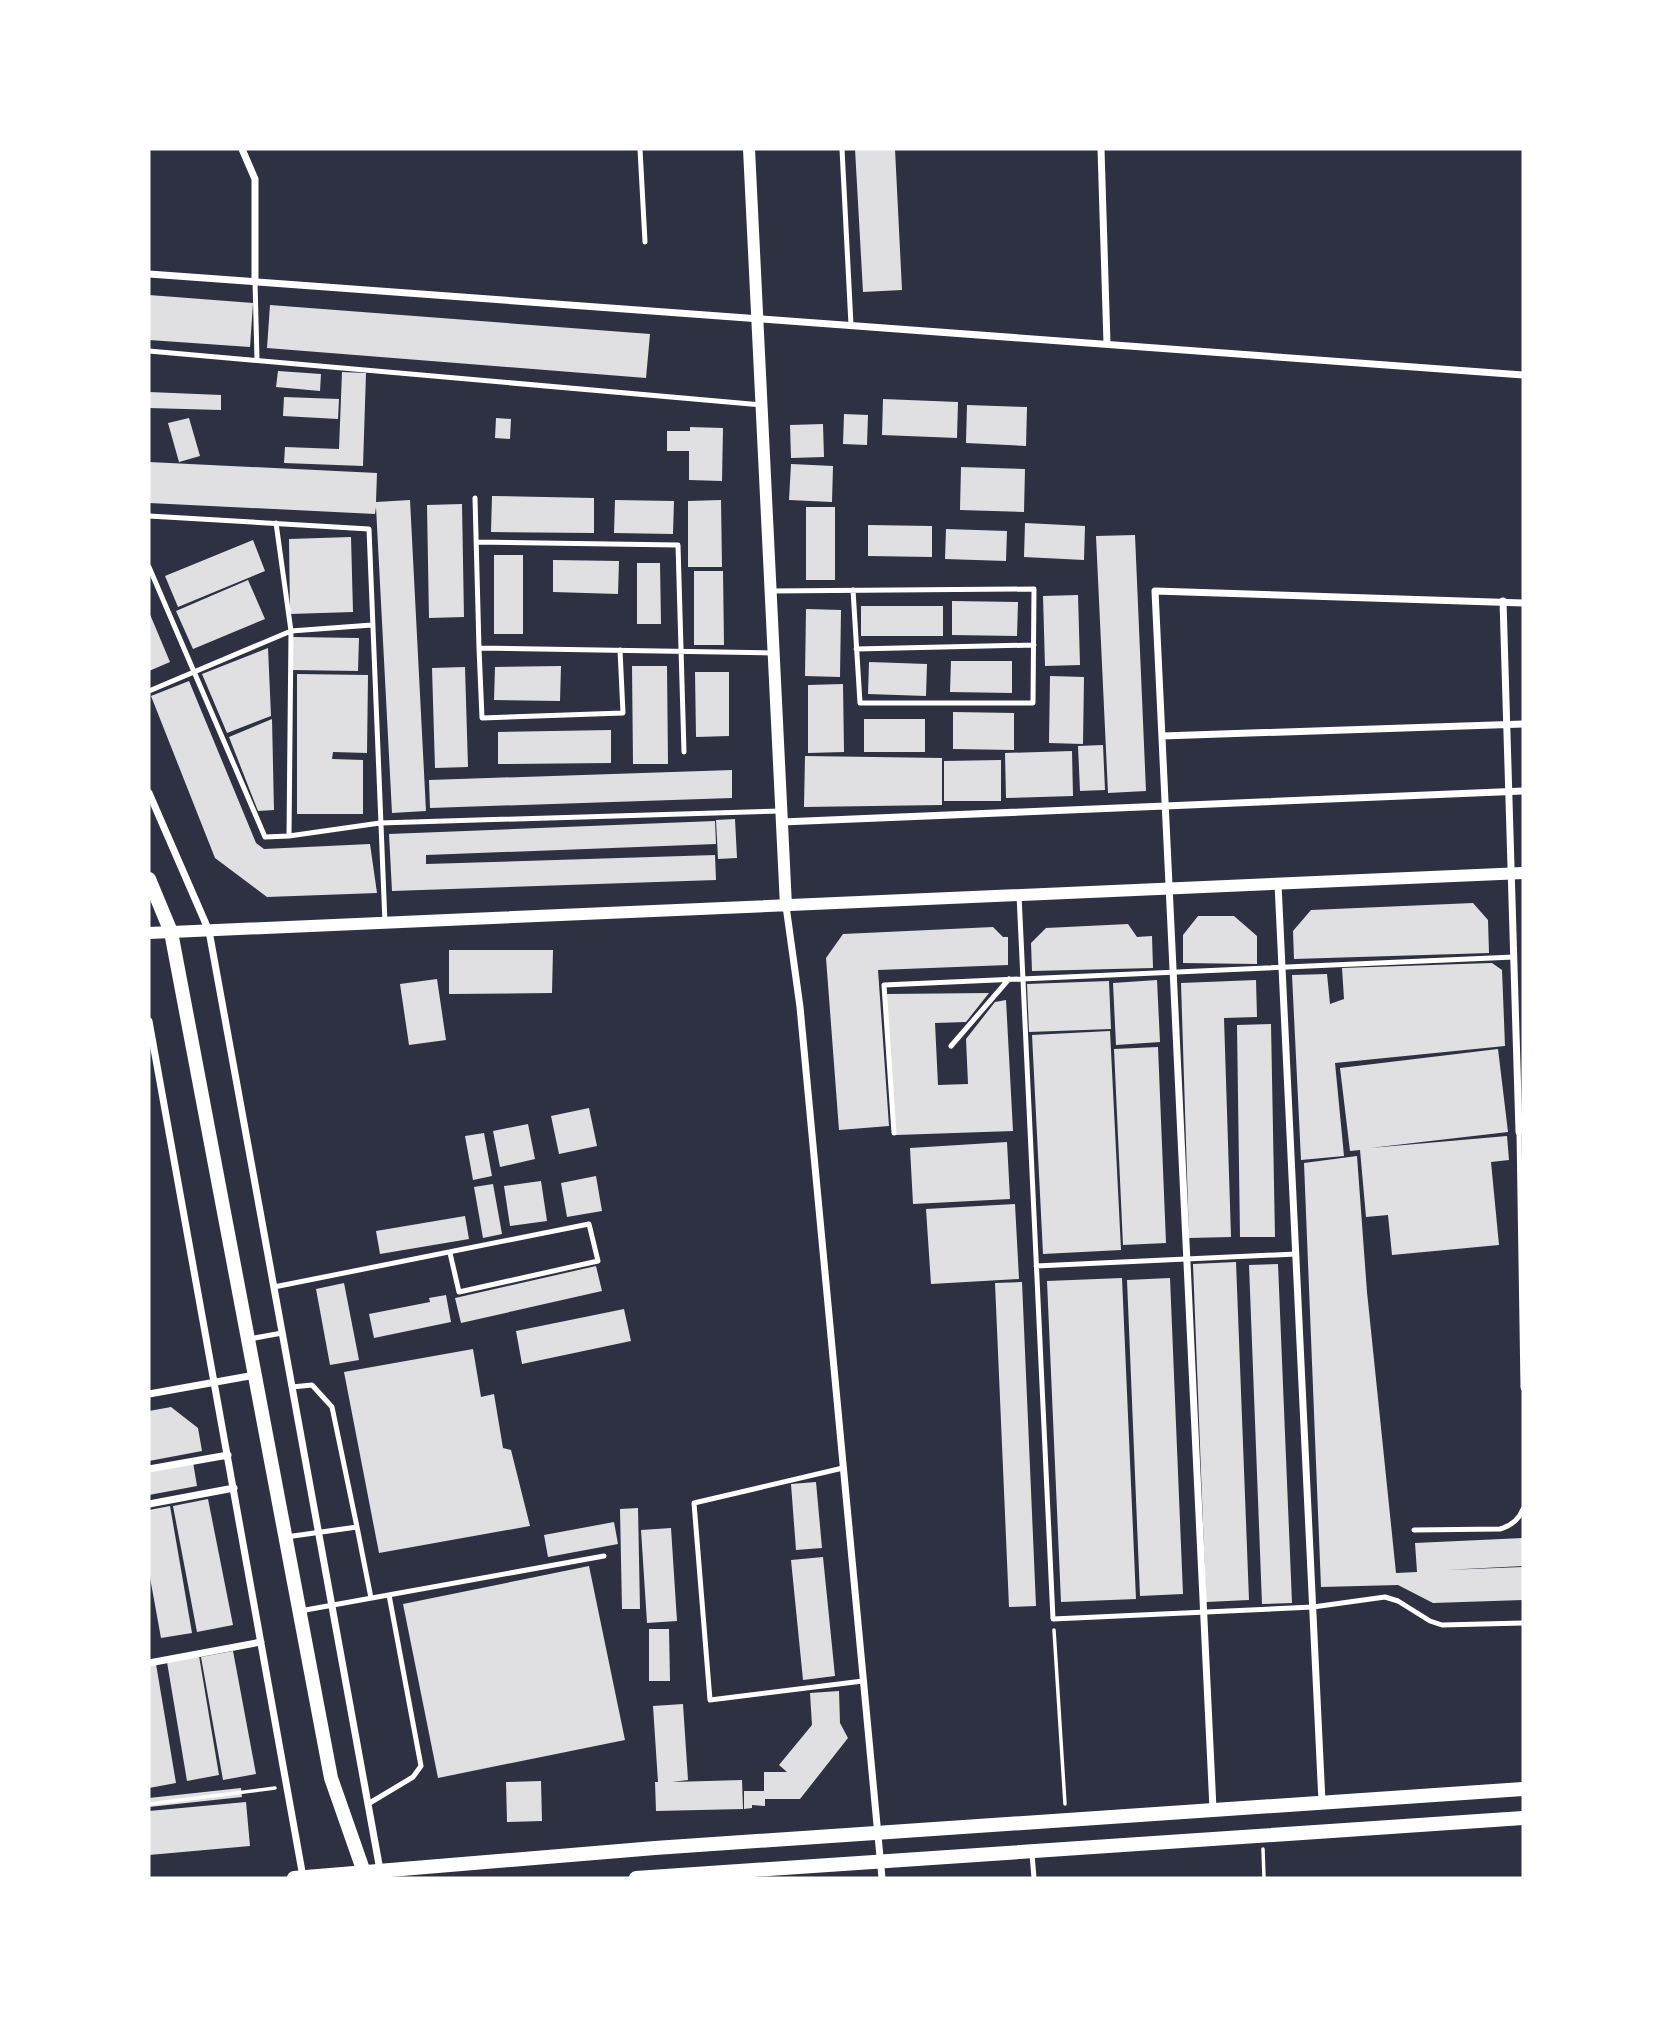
<svg xmlns="http://www.w3.org/2000/svg" width="1672" height="2027" font-family="Ubuntu,sans-serif">
	<rect width="100%" height="100%" fill="#2d3142"/>
	<path fill="#e0e0e3" d="M855,149H895L902,290L863,292Z
		M149,295L253,303L250,347L149,340Z
		M270,305L650,334L646,378L267,348Z
		M278,371L321,374L320,391L276,387Z
		M342,372L366,373L363,466L284,463L285,447L339,449Z
		M149,392L221,395V410L149,408Z
		M284,397L339,399L338,419L283,416Z
		M883,399L958,402L957,438L882,435Z
		M967,405L1027,407L1026,446L966,443Z
		M844,414L868,415L867,445L843,444Z
		M189,418L200,456L179,462L168,423Z
		M496,418L511,419L510,439L495,438Z
		M823,424L824,457L791,458L790,425Z
		M690,427L723,428L722,481L689,480V451H667V431H690Z
		M149,462L377,473L376,502L410,500L426,811L392,813L376,507L375,514L149,503Z
		M791,464L833,466L832,502L789,500Z
		M961,467L1025,469L1024,512L960,510Z
		M492,496L594,498V533L491,532Z
		M615,500L674,501L673,534L614,533Z
		M721,500L722,567H688V501Z
		M462,504L464,617L429,618L427,505Z
		M806,507H835V580H806Z
		M1025,523L1085,526L1084,560L1024,557Z
		M868,525L932,526V557L868,556Z
		M946,529L1007,531L1006,561L945,559Z
		M1135,535L1146,791L1108,793L1096,536Z
		M351,537L353,612L290,614L289,539Z
		M253,540L265,571L178,607L165,576Z
		M494,555H523V634H494Z
		M553,560L619,561L618,594L553,592Z
		M637,563H660L661,624H637Z
		M694,571H723L724,645H694Z
		M248,580L265,619L193,649L176,611Z
		M1078,595L1080,665L1045,666L1043,596Z
		M952,601L1018,602L1017,636L952,635Z
		M861,606H943V636H861Z
		M806,609L841,610L840,677L805,676Z
		M149,612L170,662L149,671Z
		M293,637L359,638L358,671L292,670Z
		M268,648L271,716L227,733L202,674Z
		M951,661H1012V693L950,692Z
		M869,662L927,664L926,696L868,694Z
		M561,666L560,701L494,700L495,667Z
		M632,666H667L668,764H633Z
		M465,667L468,767L435,768L432,668Z
		M695,672H729V736L696,737Z
		M297,674L368,675L367,753L333,752L332,759L363,760V814H297Z
		M1050,676L1084,677L1083,744L1049,743Z
		M189,681L256,843L264,849L370,844L377,893L267,897L215,858L151,696Z
		M843,684L844,752L808,753V685Z
		M953,712L1014,713V750L953,749Z
		M272,719L274,810L258,811L229,737Z
		M864,719H925V752H864Z
		M611,730V763L498,764V732Z
		M1103,745L1105,790L1080,791L1078,746Z
		M1072,751L1073,796L1006,798L1005,753Z
		M805,756L942,758V805L804,807Z
		M1001,760V801H944V761Z
		M732,770V798L430,808L429,780Z
		M735,819L737,858L718,859L716,820Z
		M715,821L716,844L426,855V864L715,855L716,880L392,891L389,834Z
		M1473,903L1488,920L1489,953L1294,959L1293,931L1311,910Z
		M1198,916H1234L1257,936V964L1183,963V935Z
		M1128,924L1137,937L1152,936L1153,968L1032,971L1031,943L1046,928Z
		M993,927L1003,937H1008V965L878,970L889,1126L839,1130L826,958L843,934Z
		M449,950H553L552,993L449,994Z
		M1492,963L1502,970L1505,1046L1335,1063L1344,1156L1301,1160L1292,975L1327,974L1330,1004L1344,999L1342,968Z
		M437,979L446,1040L409,1045L400,984Z
		M1157,980L1160,1042L1116,1045L1113,983Z
		M1256,980L1257,1017L1224,1018L1231,1237L1189,1238L1181,983Z
		M1109,981L1111,1029L1029,1032L1027,984Z
		M989,993L966,1022L935,1023L938,1085L968,1084L966,1039L995,1002L1006,1000L1013,1131L896,1135L886,994Z
		M1271,1024L1275,1237H1240L1237,1025Z
		M1110,1031L1121,1250L1043,1254L1032,1035Z
		M1158,1047L1166,1243L1123,1245L1114,1049Z
		M1498,1049L1508,1132L1370,1148L1507,1136L1509,1160L1491,1162L1499,1245L1392,1255L1388,1215L1366,1217L1360,1150L1350,1151L1340,1068Z
		M589,1108L597,1146L559,1154L551,1116Z
		M528,1124L535,1159L500,1167L493,1131Z
		M484,1133L492,1176L473,1180L465,1136Z
		M1007,1142L1010,1199L913,1204L910,1148Z
		M1357,1156L1367,1292L1396,1573L1417,1572L1415,1543L1523,1538V1566L1445,1570L1523,1567V1600L1433,1603L1398,1585L1321,1587L1304,1163Z
		M596,1176L602,1211L567,1217L561,1183Z
		M541,1181L547,1221L510,1226L504,1186Z
		M493,1184L502,1234L483,1238L474,1187Z
		M1015,1204L1019,1279L931,1284L926,1209Z
		M465,1216L469,1239L380,1254L376,1231Z
		M1236,1262L1249,1600L1206,1602L1193,1264Z
		M1278,1264L1292,1603L1262,1604L1249,1265Z
		M596,1266L602,1291L461,1323L455,1298Z
		M1122,1278L1136,1599L1061,1602L1047,1281Z
		M1170,1278L1183,1594L1140,1596L1127,1280Z
		M1022,1282L1036,1606L1009,1607L995,1283Z
		M344,1283L359,1360L330,1365L316,1289Z
		M446,1295L451,1322L374,1338L369,1314L430,1302L429,1298Z
		M624,1309L631,1341L522,1364L516,1331Z
		M473,1349L481,1397L494,1394L503,1448L511,1450L530,1526L379,1553L344,1372Z
		M171,1407L198,1428L202,1451L149,1461V1411Z
		M193,1462L197,1486L149,1495V1471Z
		M816,1482L822,1548L796,1550L791,1484Z
		M208,1499L233,1625L197,1632L173,1506Z
		M170,1506L192,1633L161,1638L149,1572V1510Z
		M638,1508L640,1609H622L620,1509Z
		M614,1522L618,1544L548,1557L544,1535Z
		M671,1528L677,1621L647,1623L641,1530Z
		M823,1557L835,1676L803,1680L791,1560Z
		M589,1566L625,1740L438,1778L403,1604Z
		M649,1629H669L670,1681H649Z
		M233,1651L256,1774L223,1780L201,1657Z
		M199,1656L219,1775L187,1781L167,1662Z
		M156,1664L176,1783L149,1788V1665Z
		M839,1691L840,1723L848,1738L800,1799H765V1806L752,1805V1808L744,1809V1791H764V1772H787L779,1765L812,1725L810,1693Z
		M683,1704L688,1780L672,1782L742,1780L743,1809L656,1811L655,1782H658L653,1706Z
		M541,1781L542,1821L507,1822L506,1782Z
		M241,1788L242,1797L149,1807V1798Z
		M246,1802L250,1846L149,1855V1811Z"/>
	<g fill="none" stroke-linecap="round" stroke-linejoin="round">
		<path stroke="#fff" stroke-width="3.5" d="M1054,1630L1065,1804
			M149,1804L275,1788
			M1263,1849L1264,1878"/>
		<path stroke="#fff" stroke-width="5" d="M640,149L645,242
			M842,149L851,325
			M255,281L257,360
			M149,351L762,405
			M475,498L479,648L773,653
			M149,516L369,529L385,923
			M276,523L291,631L289,836
			M476,542L678,545L684,752
			M149,567L265,837L289,836L380,823L781,811
			M771,591L1034,589L1033,703H860L853,590
			M479,648L482,718L623,713L620,650
			M856,649L1034,645
			M149,691L291,631L372,625
			M1019,895L1053,1619L1313,1607L1385,1597L1398,1601L1430,1621L1442,1625L1523,1623
			M951,1046L1009,979
			M1523,1132H1519L1523,1388
			M894,1133L884,985L1514,957
			M1036,1266L1296,1254
			M274,1287L589,1224L598,1261L459,1292L450,1253
			M249,1339L282,1333
			M843,1468L694,1503L710,1700L863,1681
			M357,1527L371,1598
			M1414,1530L1500,1529C1510,1526 1519,1520 1523,1509
			M286,1537L357,1527L332,1407L312,1385L292,1387
			M300,1611L604,1556
			M368,1804L413,1777L421,1766L389,1595
			M1032,1854L1034,1878"/>
		<path stroke="#fff" stroke-width="7" d="M242,149L255,179V281
			M1101,149L1107,344
			M149,274L1523,375
			M1503,601L1519,1132
			M1162,736L1523,724
			M149,793L209,931L380,1870
			M782,822L1523,791
			M1278,884L1322,1802
			M786,906L800,1007L882,1878
			M149,1021L303,1877
			M149,1394L255,1375
			M149,1469L228,1455
			M149,1504L234,1488
			M149,1663L261,1642
			M1213,1809L1155,591L1523,603"/>
		<path stroke="#fff" stroke-width="12" d="M749,149L786,906
			M149,933L1523,873"/>
		<path stroke="#fff" stroke-width="14" d="M149,879L171,932L331,1778L366,1878
			M294,1878L655,1848L1523,1789
			M636,1878L1523,1818"/>
	</g>
	<rect width="1672" height="2027" fill="none" stroke="#ffffff" stroke-width="301"/>
</svg>
